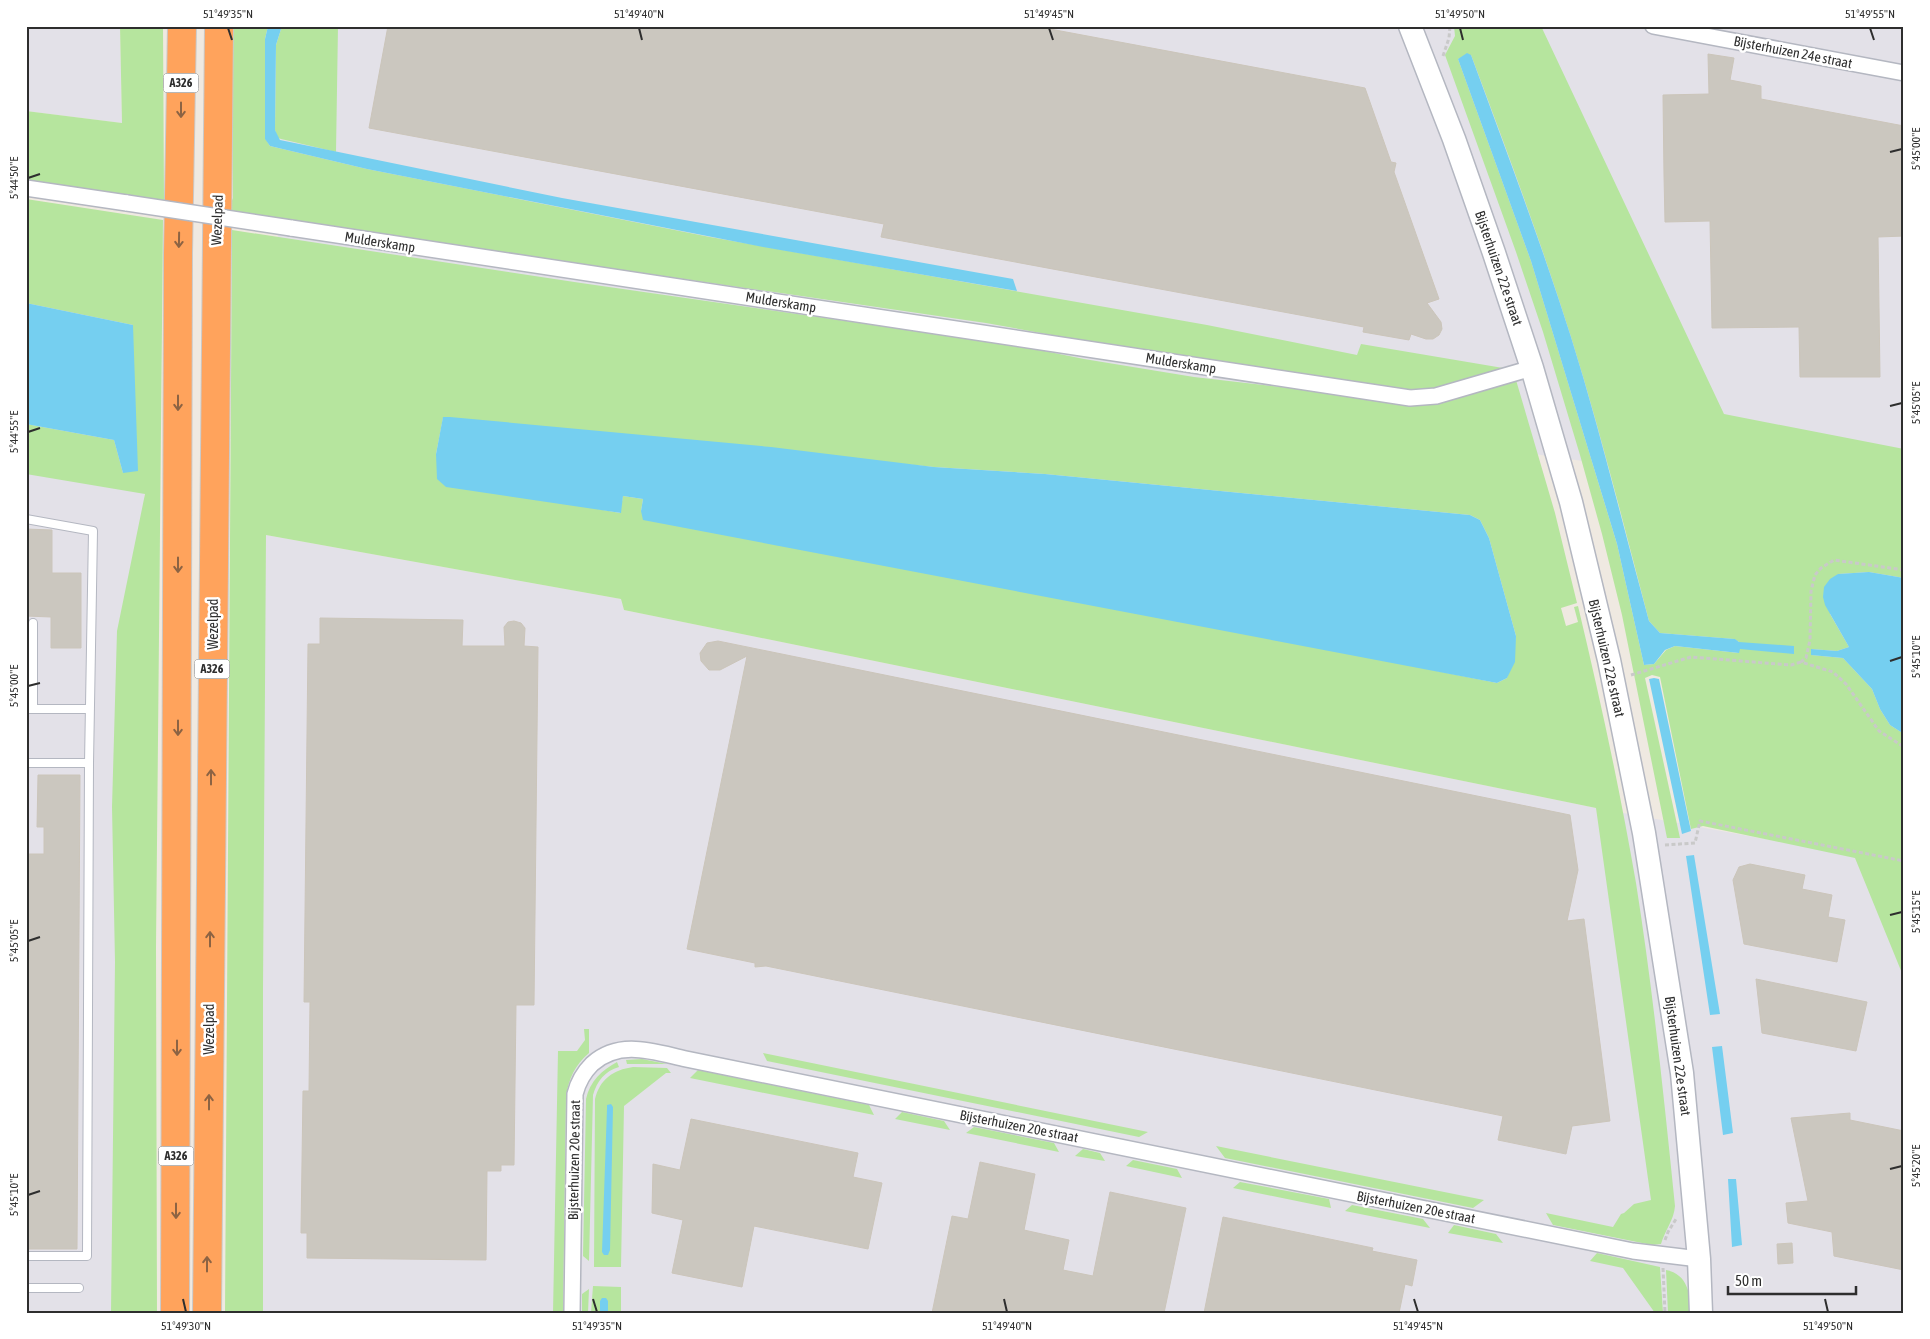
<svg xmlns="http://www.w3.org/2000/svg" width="1930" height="1339" font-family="'Asap Condensed',sans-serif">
	<rect width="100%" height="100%" fill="#efe9e1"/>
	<path fill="#e3e1e8" d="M26,26H120L122,123L26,111Z
		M283,26H1904V824L1624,467L277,273Z
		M26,223L151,242L124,1313H26Z
		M266,535L621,599L624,610L1596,808L1868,858L1904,936V1313H247Z"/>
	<path fill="#b6e59e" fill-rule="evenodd" d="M120,26H163L164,202L26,180V111L122,123Z
		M231,26H268L265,39V138L270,146L367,169L710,237L1207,325L1357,355L1361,344L1509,369L1425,393L1123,348L986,323L279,220L228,210L233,198Z
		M282,26H338L336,152L277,138L275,130L276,45Z
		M1454,26H1541L1724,414L1904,449V578L1869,572L1838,574L1830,614L1849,647L1837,651L1811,649V655L1843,658L1872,689L1880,709L1890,725L1904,734V978L1855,858L1703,826L1691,829L1660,677L1652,675L1645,678L1680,838H1667L1622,615L1602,534L1580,455L1543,332L1516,252L1445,55L1455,36ZM1471,55C1506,148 1541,242 1571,337C1600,430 1624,526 1649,621L1660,633L1734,639L1739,642V653L1675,646L1666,650L1654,664L1644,665L1617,544L1531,261L1458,59Z
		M26,199L163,220L156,947L157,1313H111L115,962L112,807L117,631L145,494L26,474V424L114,440L123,473L133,325L26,303Z
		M232,230L581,283L944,335L980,338L1084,359L1194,377L1411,402L1516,380L1555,513L1577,603L1561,608L1566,626L1578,622L1574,607L1578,606C1600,698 1620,790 1636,883C1653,990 1664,1098 1675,1206C1674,1220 1665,1230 1661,1244L1652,1245L1553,1225L1546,1213L1613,1227L1621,1214L1624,1213L1634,1204L1651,1200L1596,808L624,610L621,599L266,535L263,989V1313H225ZM443,418L934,467L1045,474L1470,515L1480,520L1489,538L1516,636L1507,678L1497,683L641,511L643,499L623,496L620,513L570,504L436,454Z
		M584,1029H589V1053C575,1065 569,1078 566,1096L563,1313H553L558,1051H577L585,1040Z
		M763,1053L1148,1132L1139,1137L767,1061Z
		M642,1059L667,1064H627L626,1060Z
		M617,1062L619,1067C605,1071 597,1081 593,1095L589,1261L583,1256L586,1099C590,1081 602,1070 617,1062Z
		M633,1067L667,1068L671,1073H666L624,1106L621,1267H594L595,1099C600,1079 613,1070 633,1067Z
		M698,1070L869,1105L874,1115L690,1078Z
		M902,1112L944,1121L950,1130L895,1119Z
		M974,1127L1054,1143L1059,1152L966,1133Z
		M1216,1146L1484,1200L1473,1208L1225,1158Z
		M1083,1149L1100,1153L1105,1161L1075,1156Z
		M1133,1160L1177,1169L1182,1178L1126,1166Z
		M1240,1182L1329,1199L1331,1208L1233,1188Z
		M1352,1205L1423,1219L1430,1228L1345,1211Z
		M1454,1225L1496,1234L1503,1243L1448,1233Z
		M1597,1253L1660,1267L1663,1313H1655L1623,1268L1590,1261Z
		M1666,1270C1688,1274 1690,1295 1692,1313H1668Z
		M593,1286L621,1287V1313H591Z
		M589,1289L588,1313H582V1294Z"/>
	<path fill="#75cff0" d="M268,26H282L276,45L275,130L280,140L562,198L1013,279L1017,291L763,247L367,169L270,146L265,139V39Z
		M1467,53L1471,55C1505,148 1541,242 1571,337C1600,430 1623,526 1649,621L1660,633L1735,639L1739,642L1794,646V654L1740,649L1739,653L1675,646L1665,650L1654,664L1644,665L1617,544L1531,261L1458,59Z
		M26,303L133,325L138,471L123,473L114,440L26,424Z
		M443,417H450L771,447L934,467L1045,474L1470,515L1480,520L1489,538L1516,636L1515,662L1507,678L1497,683L643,520L641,511L643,499L623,496L621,513L446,487L437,479L436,454Z
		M1869,572L1904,578V734L1890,725L1880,709L1872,689L1843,658L1811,655V649L1837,651L1849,647L1825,605L1823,597L1824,587L1830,579L1838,574Z
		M1654,678L1659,679L1691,831L1682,834L1649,679Z
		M1694,855L1720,1014L1710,1015L1686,856Z
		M1722,1046L1733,1133L1723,1135L1712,1047Z
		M611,1104L613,1107L610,1250L608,1255H604L602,1252L607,1108V1105Z
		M1728,1179H1736L1742,1245L1732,1247Z
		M602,1298H606L608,1301V1313H600V1301Z"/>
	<path fill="#cbc7bf" stroke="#cbc5ba" d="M388,26H1034L1365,88L1391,162L1396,163L1394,172L1439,299L1427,303L1441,322L1442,329L1439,335L1433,339H1426L1411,334L1409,340L1363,332L1364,327L881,237L884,224L369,128Z
		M1708,54L1734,58L1730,80L1761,86V99L1904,126V236L1878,237L1880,377H1800L1799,327L1712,328L1710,221L1665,222L1664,175L1663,95L1709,94Z
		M26,529L52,530V573H81V648H51V617L26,616Z
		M320,618L463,620L462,646H505L504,627L508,622L514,621L521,623L525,628L524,646L538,647L534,1005H516L514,1165H501V1171H487L486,1260L307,1258V1233H301L303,1091H309L310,1002H304L308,644H320Z
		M718,641L1570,815L1578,870L1567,921L1584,919L1610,1121L1572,1126L1566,1154L1498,1140L1503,1116L766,966L755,967V963L687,949L747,656L720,670H709L701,661L700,653L707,643Z
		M38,775H80L77,1249H26V854H44V827H37Z
		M1750,864L1805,875L1802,889L1832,895L1828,917L1845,920L1837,962L1744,944L1733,880L1739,867Z
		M1756,979L1867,1002L1856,1051L1762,1033Z
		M1850,1113V1120L1904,1131V1270L1834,1256L1832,1232L1788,1223L1786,1203L1808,1201L1791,1118Z
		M691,1119L858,1153L853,1177L882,1183L868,1249L754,1226L742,1287L672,1273L683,1220L652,1213L653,1164L680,1170Z
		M980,1162L1035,1174L1024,1230L1069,1240L1063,1270L1093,1276L1110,1192L1186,1208L1164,1313H932L952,1216L968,1219Z
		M1223,1217L1373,1248L1372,1251L1417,1260L1412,1286L1405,1284L1399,1313H1204Z
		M1792,1243L1793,1263L1778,1264L1777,1244Z"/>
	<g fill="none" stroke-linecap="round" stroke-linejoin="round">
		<defs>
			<path id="lane" d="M26,519L93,531L89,763L87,1256H26
				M33,623V709
				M26,709H90
				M26,763H89
				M26,1288H79"/>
			<path id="street" d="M1653,26L1904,73
				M26,188L127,203
				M291,228L1410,398L1436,396L1532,368
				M572,1313L575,1094C578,1082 583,1073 592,1064C620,1039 654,1052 686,1059L1633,1251L1699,1259"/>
			<path id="secondary" d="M1410,26L1454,139L1494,253L1532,368L1571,502L1609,660L1644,833L1682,1073L1699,1259L1701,1313"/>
			<path id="highway" d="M175,1313L178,253L182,26
				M207,1313L219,26"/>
		</defs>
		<use href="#lane" stroke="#b4b7c1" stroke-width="10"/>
		<use href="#street" stroke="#b4b7c1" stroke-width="18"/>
		<use href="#secondary" stroke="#b4b7c1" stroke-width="25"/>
		<use href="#highway" stroke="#c9c9c9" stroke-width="30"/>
		<path stroke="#c9c9c9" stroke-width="3" stroke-dasharray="4 2.5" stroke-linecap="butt" d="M1443,56L1449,38L1450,26
			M1904,570L1834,560L1821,568L1815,575L1811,591L1810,640L1806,658L1801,662L1833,672L1846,684L1879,731L1904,747
			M1631,675L1691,657L1791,665L1801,662
			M1665,845L1695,843L1700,821L1904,861
			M1665,1240L1668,1232L1676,1219
			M1663,1268L1665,1313"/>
		<use href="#lane" stroke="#fff" stroke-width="8"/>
		<use href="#street" stroke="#fff" stroke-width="15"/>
		<use href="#secondary" stroke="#fff" stroke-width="22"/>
		<use href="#highway" stroke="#ffa35c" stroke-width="28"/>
		<defs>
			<path id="street-bridge" d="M127,203L291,228"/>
		</defs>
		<use href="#street-bridge" stroke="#b4b7c1" stroke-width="18" stroke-linecap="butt"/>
		<use href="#street-bridge" stroke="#fff" stroke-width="15"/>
	</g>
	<defs><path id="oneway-shaft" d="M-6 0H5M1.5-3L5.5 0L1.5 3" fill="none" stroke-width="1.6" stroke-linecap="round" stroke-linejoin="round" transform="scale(1.25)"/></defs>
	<g stroke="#8c6343">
		<use href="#oneway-shaft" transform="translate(181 110) rotate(90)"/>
		<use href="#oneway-shaft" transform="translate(179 240) rotate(91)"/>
		<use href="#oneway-shaft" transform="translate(178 403) rotate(90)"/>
		<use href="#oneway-shaft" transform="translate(178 565) rotate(90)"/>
		<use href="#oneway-shaft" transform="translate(178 728) rotate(90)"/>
		<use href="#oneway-shaft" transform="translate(211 777) rotate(-90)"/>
		<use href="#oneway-shaft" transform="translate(210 939) rotate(-90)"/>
		<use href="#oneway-shaft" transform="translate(177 1048) rotate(90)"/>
		<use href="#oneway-shaft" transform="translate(209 1102) rotate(-90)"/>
		<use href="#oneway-shaft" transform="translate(176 1211) rotate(90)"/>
		<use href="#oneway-shaft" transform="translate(207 1264) rotate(-90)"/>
	</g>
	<path fill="none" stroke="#2e2e2e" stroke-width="2" d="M228,28L232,40M639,28L642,40M1049,28L1053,40M1460,28L1463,40M1870,28L1874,40M1890,152L1902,149M28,178L40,174M1890,406L1902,403M28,432L40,428M1890,661L1902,657M28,686L40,683M1890,915L1902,912M28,941L40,937M1890,1169L1902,1166M28,1195L40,1191M183,1299L186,1312M593,1299L597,1312M1004,1299L1007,1312M1414,1299L1418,1312M1825,1299L1828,1312"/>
	<g text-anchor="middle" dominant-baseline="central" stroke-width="5" stroke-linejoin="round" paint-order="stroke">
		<g fill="#fff" stroke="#6d6d6d" stroke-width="1">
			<rect x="163.5" y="73.5" width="35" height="19" rx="4"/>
			<rect x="194.5" y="659.5" width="35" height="19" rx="4"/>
			<rect x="158.5" y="1146.5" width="35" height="19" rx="4"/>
		</g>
		<g font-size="12" font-weight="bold" fill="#2e2e2e">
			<text x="181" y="83">A326</text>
			<text x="212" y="669">A326</text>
			<text x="176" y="1156">A326</text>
		</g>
		<g font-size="14" fill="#2e2e2e" stroke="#fff">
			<text transform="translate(1793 52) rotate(11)">Bijsterhuizen 24e straat</text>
			<text transform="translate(217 220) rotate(-88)">Wezelpad</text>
			<text transform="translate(380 242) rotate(9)">Mulderskamp</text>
			<text transform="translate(1499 268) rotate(71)">Bijsterhuizen 22e straat</text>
			<text transform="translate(781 302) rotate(9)">Mulderskamp</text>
			<text transform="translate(1181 363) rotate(9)">Mulderskamp</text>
			<text transform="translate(213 624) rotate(-90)">Wezelpad</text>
			<text transform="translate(1607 658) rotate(77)">Bijsterhuizen 22e straat</text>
			<text transform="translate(209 1029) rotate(-90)">Wezelpad</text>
			<text transform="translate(1678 1056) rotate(82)">Bijsterhuizen 22e straat</text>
			<text transform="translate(1019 1126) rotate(11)">Bijsterhuizen 20e straat</text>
			<text transform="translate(574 1160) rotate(-89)">Bijsterhuizen 20e straat</text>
			<text transform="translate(1416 1207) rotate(11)">Bijsterhuizen 20e straat</text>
		</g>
	</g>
	<rect width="1930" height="1339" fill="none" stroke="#ffffff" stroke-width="55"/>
	<path d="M1728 1286v8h128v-8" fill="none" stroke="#2e2e2e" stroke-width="2.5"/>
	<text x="1735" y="1286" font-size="15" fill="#2e2e2e" stroke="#ffffff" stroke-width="4" paint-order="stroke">50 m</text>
	<rect x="28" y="28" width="1874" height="1284" fill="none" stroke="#2e2e2e" stroke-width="2"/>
	<g font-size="12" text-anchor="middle" fill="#2e2e2e">
		<text x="228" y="18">51°49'35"N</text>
		<text x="639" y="18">51°49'40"N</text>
		<text x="1049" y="18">51°49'45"N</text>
		<text x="1460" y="18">51°49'50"N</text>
		<text x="1870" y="18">51°49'55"N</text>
		<text transform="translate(1916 149) rotate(-90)" y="4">5°45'00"E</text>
		<text transform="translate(14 178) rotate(-90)" y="4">5°44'50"E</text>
		<text transform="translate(1916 403) rotate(-90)" y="4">5°45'05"E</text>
		<text transform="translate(14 432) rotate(-90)" y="4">5°44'55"E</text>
		<text transform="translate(1916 657) rotate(-90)" y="4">5°45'10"E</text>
		<text transform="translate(14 686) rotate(-90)" y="4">5°45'00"E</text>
		<text transform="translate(1916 912) rotate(-90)" y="4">5°45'15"E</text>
		<text transform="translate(14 941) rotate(-90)" y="4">5°45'05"E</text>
		<text transform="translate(1916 1166) rotate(-90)" y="4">5°45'20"E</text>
		<text transform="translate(14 1195) rotate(-90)" y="4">5°45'10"E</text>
		<text x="186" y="1330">51°49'30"N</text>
		<text x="597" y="1330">51°49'35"N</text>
		<text x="1007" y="1330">51°49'40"N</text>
		<text x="1418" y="1330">51°49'45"N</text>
		<text x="1828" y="1330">51°49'50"N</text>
	</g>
</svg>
